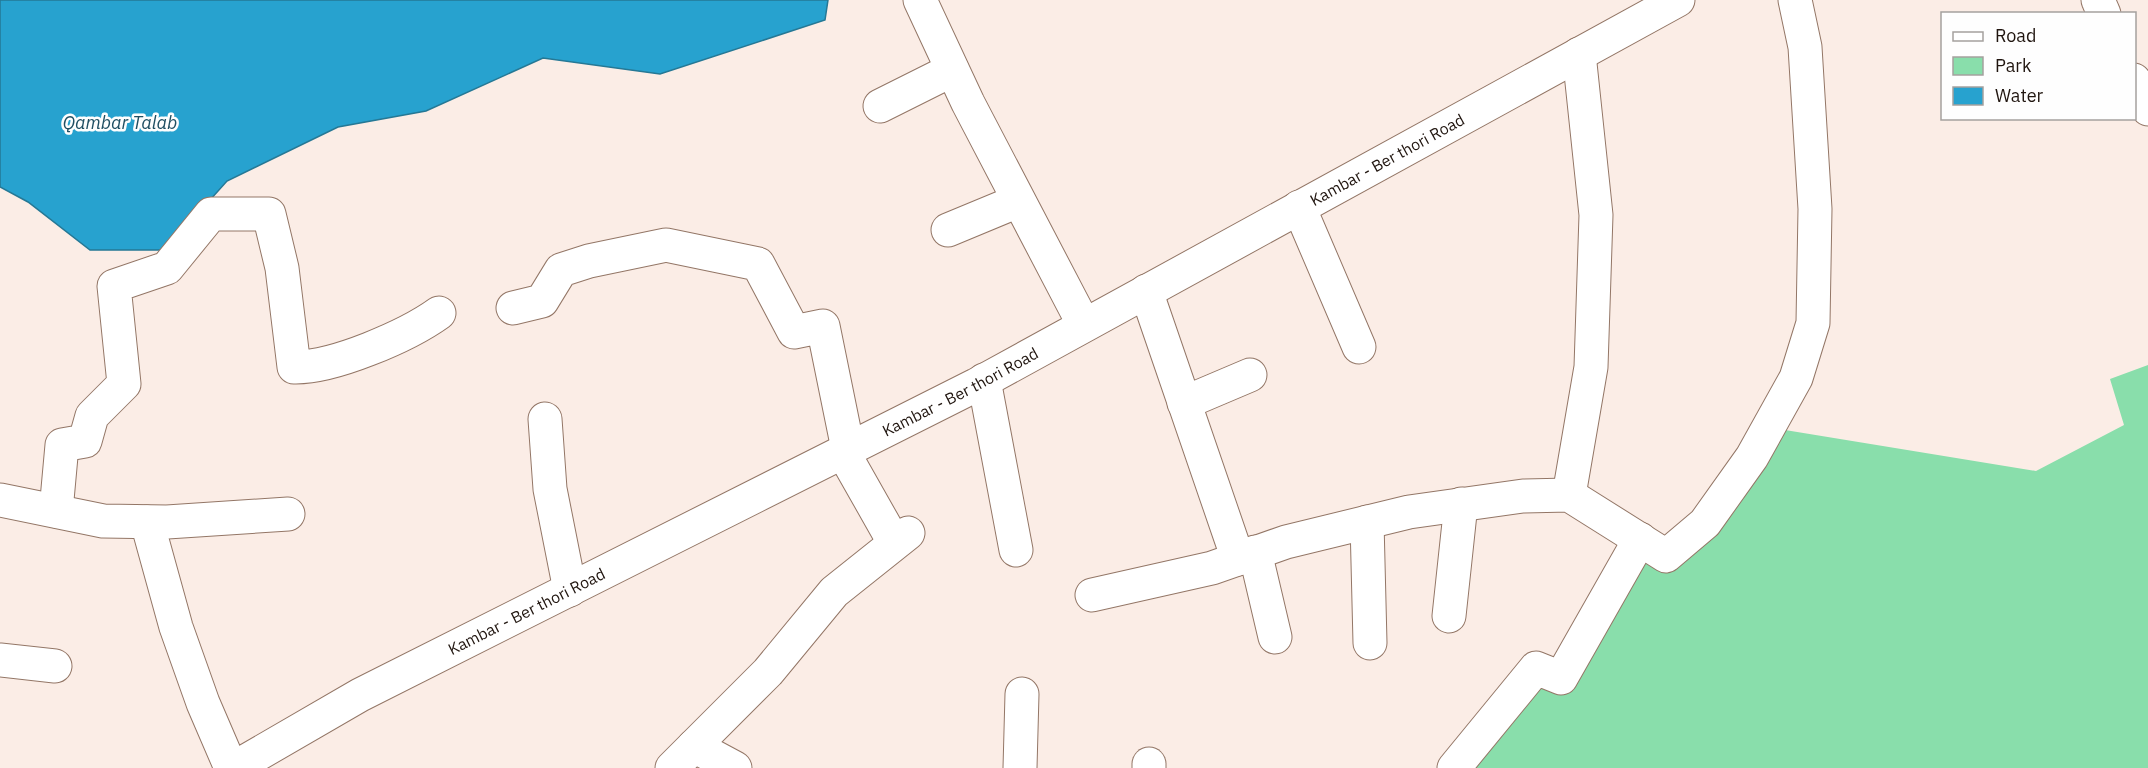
<svg xmlns="http://www.w3.org/2000/svg" width="2148" height="768" font-family="'IBM Plex Sans',sans-serif">
	<rect width="100%" height="100%" fill="#fbede6"/>
	<path fill="#89deab" d="M2148,365V768H1466L1644,557L1671,569L1741,502L1785,430L2036,471L2124,425L2110,379Z"/>
	<path fill="#27a2cf" stroke="#257895" stroke-width="1.5" d="M0,0H828L825,20L660,74L543,58L426,111L338,127L227,181L165,250H90L28,202L0,187Z"/>
	<g fill="none" stroke-linecap="round" stroke-linejoin="round">
		<defs>
			<g id="minor">
				<path d="M920,0L968,103L1084,325"/>
				<path d="M2098,0L2104,14"/>
				<path d="M2134,80L2148,109"/>
				<path d="M880,106L952,70"/>
				<path d="M1299,207L1359,347"/>
				<path d="M948,230L1018,201"/>
				<path d="M1146,291L1238,559"/>
				<path d="M513,308L542,301L561,270L589,261L666,245L758,264L794,332L823,326L848,449"/>
				<path d="M984,380L1016,550"/>
				<path d="M1184,403L1250,375"/>
				<path d="M545,419L550,489L570,590"/>
				<path d="M843,452L894,542"/>
				<path d="M1569,495L1591,367L1596,215L1579,54"/>
				<path d="M0,500L103,521L167,522L288,514"/>
				<path d="M56,511L62,445L85,441L92,416L124,384L114,286L167,268L211,214H269L282,268L294,367C333,368 407,336 439,313"/>
				<path d="M147,522L176,627L203,703L231,768"/>
				<path d="M1367,522L1370,643"/>
				<path d="M1255,552L1275,637"/>
				<path d="M1092,595L1212,568L1286,542L1409,512L1523,496L1569,495L1666,556L1705,523L1752,457L1796,378L1813,323L1815,209L1805,47L1795,0"/>
				<path d="M1449,616L1461,504"/>
				<path d="M0,660L55,666"/>
				<path d="M694,746L735,768"/>
				<path d="M1149,764V768"/>
				<path id="s1" d="M234,768L360,695L976,385L1678,0"/>
				<path d="M672,768L768,672L834,592L908,533"/>
				<path d="M1020,768L1022,694"/>
				<path d="M1454,768L1536,668L1561,678L1640,539"/>
			</g>
		</defs>
		<use href="#minor" stroke="#937666" stroke-width="35"/>
		<use href="#minor" stroke="#fff" stroke-width="33"/>
	</g>
	<g text-anchor="middle" dominant-baseline="central" stroke-width="5" stroke-linejoin="round" paint-order="stroke">
		<g font-size="16" fill="#20150f" stroke="#fefefe">
			<text stroke="none"><textPath href="#s1" startOffset="1304">Kambar - Ber thori Road</textPath></text>
			<text stroke="none"><textPath href="#s1" startOffset="818">Kambar - Ber thori Road</textPath></text>
			<text stroke="none"><textPath href="#s1" startOffset="332">Kambar - Ber thori Road</textPath></text>
		</g>
		<g font-size="18" font-style="italic" fill="#204f63" stroke="#fefefe">
			<text x="120" y="122">Qambar Talab</text>
		</g>
	</g>
	<rect x="1941" y="12" width="195" height="108" fill="#fefefe" stroke="#a5a19e" stroke-width="1.5"/>
	<rect x="1953" y="32" width="30" height="9" fill="#ffffff" stroke="#a5a19e" stroke-width="1.5"/>
	<text x="1995" y="42" font-size="18" fill="#20150f">Road</text>
	<rect x="1953" y="57" width="30" height="18" fill="#89deab" stroke="#a5a19e" stroke-width="1.5"/>
	<text x="1995" y="72" font-size="18" fill="#20150f">Park</text>
	<rect x="1953" y="87" width="30" height="18" fill="#27a2cf" stroke="#a5a19e" stroke-width="1.5"/>
	<text x="1995" y="102" font-size="18" fill="#20150f">Water</text>
</svg>
